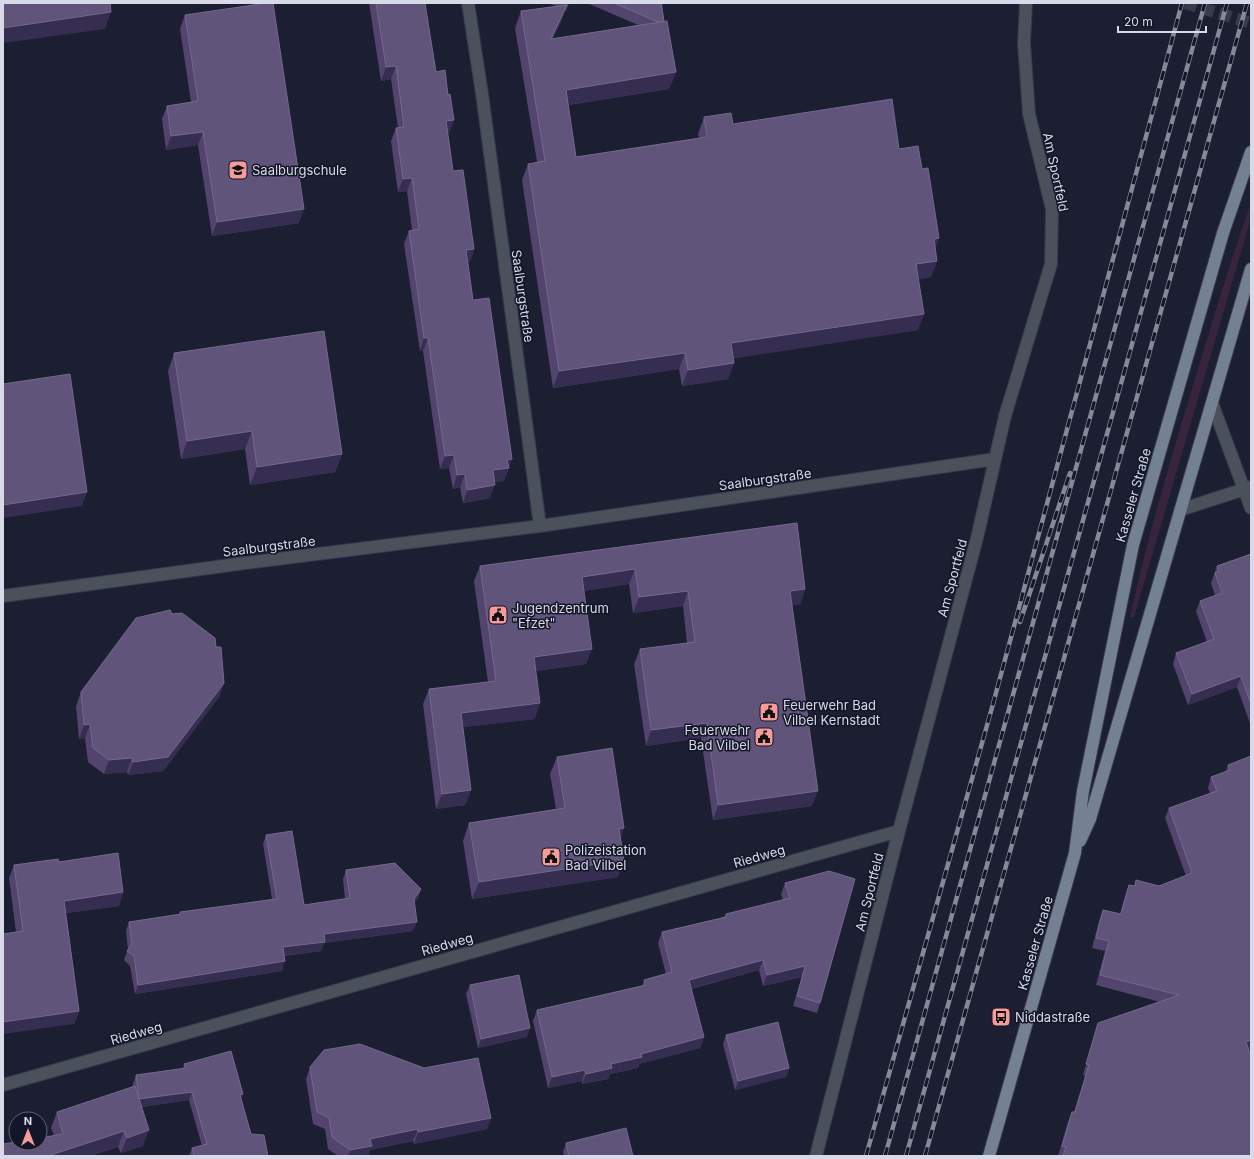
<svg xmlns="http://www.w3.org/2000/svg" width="1254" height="1159" font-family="Inter,sans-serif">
	<rect width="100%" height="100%" fill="#1c1e32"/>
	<path fill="#38253d" d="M1251,203V218L1134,617H1130C1147,539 1170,462 1193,385C1212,324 1229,263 1251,203Z"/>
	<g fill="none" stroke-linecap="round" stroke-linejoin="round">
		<path stroke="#383a4d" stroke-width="12" stroke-dasharray="12 6" stroke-linecap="butt" d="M1185,3L1251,23"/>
		<defs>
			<path id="minor" d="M468,3L482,94L540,526
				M1212,403L1251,508
				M1180,510L1251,487
				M3,596L238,564L540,526L995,459
				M3,1085L899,831
				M816,1156L899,831L977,538L1005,416L1051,264L1052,209L1029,114L1024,43L1026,3"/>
			<path id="major" d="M1080,841L1090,819L1251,269
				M989,1156L1075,853L1083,791L1133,545L1223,233L1251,152"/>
		</defs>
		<use href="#minor" stroke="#36384b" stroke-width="14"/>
		<use href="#major" stroke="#36384b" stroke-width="14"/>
		<use href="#minor" stroke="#4a515a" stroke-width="12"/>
		<use href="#major" stroke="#748193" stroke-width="12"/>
		<defs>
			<path id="rail" d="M1020,622L1070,473
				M866,1156L993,704L1182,3
				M885,1156L1205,3
				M906,1156L1227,3
				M925,1156L1247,3"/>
		</defs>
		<use href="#rail" stroke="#878999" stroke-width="4.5"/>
		<use href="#rail" stroke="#131528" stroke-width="3" stroke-dasharray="9" stroke-linecap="butt"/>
	</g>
	<path fill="#52446d" d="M369,3H425L436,72L448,95L454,120L449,133H448L453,171L474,249L470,262H468L473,300L508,472H507L504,481L494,482L490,498L463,503L460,487L453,489L449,468L440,469L423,351H420L404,244L409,231L412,230L407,191L398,192L391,141L396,128H398L391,79L381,81Z
		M548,3H569L566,11H565L561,22L552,39L638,25L587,3H662L664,21L676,72L669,89L568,105L576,157L699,138L698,134L704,117L733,124L899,149L935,248L937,261L931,277L918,279V330L733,358L734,363L728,379L682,386L679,369L553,388L522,180L528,164L537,162L515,28L521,11L556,6Z
		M185,15L299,223L212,236L198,145L166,150L162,119L167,106L191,102L180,29Z
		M174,353L342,454L335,472L250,485L245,449L181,459L168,371Z
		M797,523L805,589L800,604L792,605L812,806L713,820L701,738L646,746L634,664L640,649L687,643L683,606L633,613L629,584L584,591L586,664L536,671L535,719L463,727L471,790L465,805L436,809L423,704L429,689L488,682L474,581L480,566Z
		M1251,554V726L1237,687L1188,705L1173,664L1176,653L1207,642L1196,611L1200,601L1215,595L1211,583L1217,566Z
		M172,614L216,647L224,683L219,697L163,771L128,775L127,772L104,774L88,762L85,738L79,739L76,706L81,692Z
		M1251,756V1049L1249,1050L1251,1156H1058L1068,1122L1072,1112H1074L1085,1076L1083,1075L1095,1034L1098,1023L1160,1002L1096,985L1105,951L1092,948L1099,921L1103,910L1120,914L1125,896L1129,885L1134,886L1136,880L1159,886L1186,876L1165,818L1169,808L1210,793L1208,788L1211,777L1226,771L1228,765Z
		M557,757L621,838L618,877L472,899L463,841L469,823L556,809L550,774Z
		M266,835L304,905L345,899L343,879L346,870L421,889L418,898L414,903L413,931L324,943L321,951L284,956L282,971L135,994L130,966L124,960L128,949L126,931L129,922L179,915L180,912L272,899L263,844Z
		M59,862L123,892L119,906L66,913L79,1011L74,1024L16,932L9,878L14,865Z
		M829,871L820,1003L817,1013L793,1006L802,977L763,986L759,970L691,989L704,1037L700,1048L639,1064L638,1068L610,1074L608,1079L582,1084V1081L548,1088L533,1021L537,1010L642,986L644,980L666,974L658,943L662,932L724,917L726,914L783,900L781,894L785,883Z
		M470,985L527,1037L478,1048L466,994Z
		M726,1035L789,1068L786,1077L735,1090L723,1044Z
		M184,1064L243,1094L241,1100L251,1134L268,1156H189L192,1148L202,1146L189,1100L142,1107L143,1146L121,1153L118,1147L90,1156H3L54,1135L51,1128L57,1112L133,1087V1084L136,1075L183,1069Z
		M310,1067L491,1118L487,1129L414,1144L413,1141L370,1150L368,1156H338L328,1149L325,1129L313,1124L306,1079Z
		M566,1143L633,1156H564L563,1152Z"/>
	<path fill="#362e50" d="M567,5L561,22L544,56L551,39Z
		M111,12L105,29L3,43V28Z
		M396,66L391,79L381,81L386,67Z
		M676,72L669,89L560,106L566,90Z
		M454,120L449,133L442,134L446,121Z
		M203,132L198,145L166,150L171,136Z
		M412,178L407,191L398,192L403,179Z
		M304,209L299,223L212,236L217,222Z
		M939,238L933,255L934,239Z
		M474,249L470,262L461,263L466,250Z
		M937,261L931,277L910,280L916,264Z
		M924,314L918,330L725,360L731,343Z
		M424,338H428L423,351H420Z
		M685,353L679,369L553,388L559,371Z
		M734,363L728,379L682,386L688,370Z
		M252,431L245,449L181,459L187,441Z
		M342,454L335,472L250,485L257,467Z
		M454,455L449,468L440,469L445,456Z
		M512,459L504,481L488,483L493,470L507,460Z
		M465,474L460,487L453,489L457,475Z
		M495,485L490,498L463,503L467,490Z
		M87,492L82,506L3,518V505Z
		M635,569L629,584L577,592L582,577Z
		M805,589L800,604L785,606L790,591Z
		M688,591L683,606L633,613L639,597Z
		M592,649L586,664L528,672L534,657Z
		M1241,676L1237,687L1188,705L1192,694Z
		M224,683L219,697L163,771L128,775L133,762Z
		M540,703L535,719L456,728L461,713Z
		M707,723L701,738L646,746L651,730Z
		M90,724L85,738L79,739L84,725Z
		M132,758L127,772L104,774L109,760Z
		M471,790L465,805L436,809L442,794Z
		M818,791L812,806L713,820L718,805Z
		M624,828L618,846L619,829Z
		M624,860L618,877L472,899L479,882Z
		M421,889L418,898L410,908L414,899Z
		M123,892L119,906L59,914L64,901Z
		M417,922L413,931L324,943L321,951L280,956L283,947L324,934Z
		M763,960L759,970L685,990L689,980Z
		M285,961L282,971L135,994L138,985Z
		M805,966L802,977L763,986L767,975Z
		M79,1011L74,1024L3,1034V1022Z
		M530,1028L527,1037L478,1048L481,1039Z
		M704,1037L700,1048L639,1064L638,1068L610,1074L608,1079L582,1084L586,1074L611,1064L641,1054Z
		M1251,1040V1049L1242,1052L1246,1042Z
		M789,1068L786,1077L735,1090L738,1081Z
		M585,1070L582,1081L548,1088L552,1077Z
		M192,1092L189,1100L136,1108L139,1099Z
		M243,1094L240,1103V1095Z
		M491,1118L487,1129L414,1144L418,1132Z
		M418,1129L413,1141L370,1150L368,1156H348L350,1150L370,1139Z
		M149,1130L143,1146L121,1153L127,1138Z
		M124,1131L118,1147L90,1156H48Z"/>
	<path fill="#60547a" stroke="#73698c" d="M3,3H110L111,12L3,28Z
		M267,3H273L304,209L217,222L203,132L171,136L167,106L198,101L185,15Z
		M376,3H425L436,72L445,70L448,95L450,94L454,120L446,121L453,171L463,170L474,249L466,250L473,300L489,298L512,459L507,460L509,468L493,470L495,485L467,490L465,474L457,475L454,455L445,456L428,338H424L409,231L419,229L412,178L403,179L396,128L404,127L396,66L386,67Z
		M614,3H661L664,21L658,22Z
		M567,5L551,39L667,21L676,72L566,90L576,157L707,137L704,117L731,113L733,124L892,99L899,149L918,146L922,169L928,168L939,238L934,239L937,261L916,264L924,314L731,343L734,363L688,370L685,353L559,371L528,164L545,161L521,11Z
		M324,331L342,454L257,467L252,431L187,441L174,353Z
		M70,374L87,492L3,505V384Z
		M797,523L805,589L790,591L818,791L718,805L707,723L651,730L640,649L695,642L688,591L639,597L635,569L582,577L592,649L534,657L540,703L461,713L471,790L442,794L429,689L496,681L480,566Z
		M1251,554V704L1241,676L1192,694L1176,653L1214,639L1200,601L1222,593L1215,573L1219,571L1217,566Z
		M170,610L172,614L182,613L215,638L216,647H221L224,683L168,757L133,762L132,758L109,760L93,748L90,724L84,725L81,692L136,618Z
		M612,748L624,828L619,829L624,860L479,882L469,823L565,808L557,757Z
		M1251,756V1040L1246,1042L1251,1056V1156H1063L1066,1147L1062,1146L1072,1112H1075L1089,1065L1086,1064L1098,1023L1179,995L1100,975L1109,941L1096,938L1103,910L1121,914L1129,885L1135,886L1136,880L1159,886L1192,873L1169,808L1217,791L1211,777L1230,770L1228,765Z
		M292,831L304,905L350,898L346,870L395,863L421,889L414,899L417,922L324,934L325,942L283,947L285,961L138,985L134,956L127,951L132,944L129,922L181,914L180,912L277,899L266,835Z
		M118,853L123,892L64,901L79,1011L3,1022V934L23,931L14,865L58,859L59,862Z
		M829,871L855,879L820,1003L797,996L805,966L767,975L763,960L689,980L704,1037L641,1054L642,1057L611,1064L612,1068L586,1074L585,1070L552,1077L537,1010L646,985L644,980L672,972L662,932L726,917V914L790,898L785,883Z
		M519,975L530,1028L481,1039L470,985Z
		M778,1022L789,1068L738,1081L726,1035Z
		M360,1044L424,1068L478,1058L491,1118L418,1132V1129L370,1139L372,1146L350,1150L332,1137L329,1118L317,1112L310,1067L324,1050Z
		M231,1051L243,1094L240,1095L251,1134L264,1135L268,1156H194L192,1148L207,1144L192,1092L139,1099L136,1075L186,1068L184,1064Z
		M135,1086L149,1130L127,1138L124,1131L48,1156H3V1144L16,1142V1143H40V1138L63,1134L57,1112Z
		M626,1128L633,1156H569L566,1143Z"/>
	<defs>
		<symbol id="school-square" viewBox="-11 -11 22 22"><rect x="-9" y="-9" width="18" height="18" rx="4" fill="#f59b9a" stroke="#131528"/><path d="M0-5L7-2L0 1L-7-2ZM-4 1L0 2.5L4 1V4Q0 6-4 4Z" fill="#111"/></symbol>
		<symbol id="civic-square" viewBox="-11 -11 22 22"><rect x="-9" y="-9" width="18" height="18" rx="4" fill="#f59b9a" stroke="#131528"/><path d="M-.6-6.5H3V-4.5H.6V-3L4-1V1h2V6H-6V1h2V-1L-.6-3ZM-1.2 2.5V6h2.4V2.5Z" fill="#111"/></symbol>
		<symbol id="bus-square" viewBox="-11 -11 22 22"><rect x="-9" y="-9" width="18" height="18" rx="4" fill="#f59b9a" stroke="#131528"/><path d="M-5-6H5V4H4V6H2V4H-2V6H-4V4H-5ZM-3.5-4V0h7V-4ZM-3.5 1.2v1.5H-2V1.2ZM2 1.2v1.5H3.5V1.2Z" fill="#111"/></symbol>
	</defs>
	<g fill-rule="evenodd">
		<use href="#school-square" x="227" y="159" width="22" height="22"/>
		<use href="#civic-square" x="487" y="604" width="22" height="22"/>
		<use href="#civic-square" x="758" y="701" width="22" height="22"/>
		<use href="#civic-square" x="753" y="726" width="22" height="22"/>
		<use href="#civic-square" x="540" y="846" width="22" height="22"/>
		<use href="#bus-square" x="990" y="1006" width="22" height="22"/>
	</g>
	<g text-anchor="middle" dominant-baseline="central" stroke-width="3" stroke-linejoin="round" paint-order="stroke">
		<g font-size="13" fill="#d8dae8" stroke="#131528" text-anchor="start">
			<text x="252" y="170">Saalburgschule</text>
			<text x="512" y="608">Jugendzentrum<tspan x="512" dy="15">"Efzet"</tspan></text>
			<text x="783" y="705">Feuerwehr Bad<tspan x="783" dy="15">Vilbel Kernstadt</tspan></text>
			<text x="750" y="730" text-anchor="end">Feuerwehr<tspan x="750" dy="15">Bad Vilbel</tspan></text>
			<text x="565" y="850">Polizeistation<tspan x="565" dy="15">Bad Vilbel</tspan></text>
			<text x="1015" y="1017">Niddastraße</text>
		</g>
		<g font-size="13" fill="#d8dae8" stroke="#131528">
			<text transform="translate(1056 172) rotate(78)">Am Sportfeld</text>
			<text transform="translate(523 296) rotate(82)">Saalburgstraße</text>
			<text transform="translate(765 479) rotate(-8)">Saalburgstraße</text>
			<text transform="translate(1133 495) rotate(-74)">Kasseler Straße</text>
			<text transform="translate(269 546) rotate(-7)">Saalburgstraße</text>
			<text transform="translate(952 578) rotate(-75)">Am Sportfeld</text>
			<text transform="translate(759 856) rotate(-16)">Riedweg</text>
			<text transform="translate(869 892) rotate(-76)">Am Sportfeld</text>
			<text transform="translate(1035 943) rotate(-74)">Kasseler Straße</text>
			<text transform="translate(447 944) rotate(-16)">Riedweg</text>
			<text transform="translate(136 1033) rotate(-16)">Riedweg</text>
		</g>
	</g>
	<rect width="1254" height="1159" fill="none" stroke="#d8dae8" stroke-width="8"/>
	<g transform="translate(28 1131)"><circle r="19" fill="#131528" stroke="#626475"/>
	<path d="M0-3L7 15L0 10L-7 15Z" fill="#f59b9a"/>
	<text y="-6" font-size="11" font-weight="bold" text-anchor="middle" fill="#d8dae8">N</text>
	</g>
	<path d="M1118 26v6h88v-6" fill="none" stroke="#d8dae8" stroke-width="2"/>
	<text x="1124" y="26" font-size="12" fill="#d8dae8" stroke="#131528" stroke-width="3" paint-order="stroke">20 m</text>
</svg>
